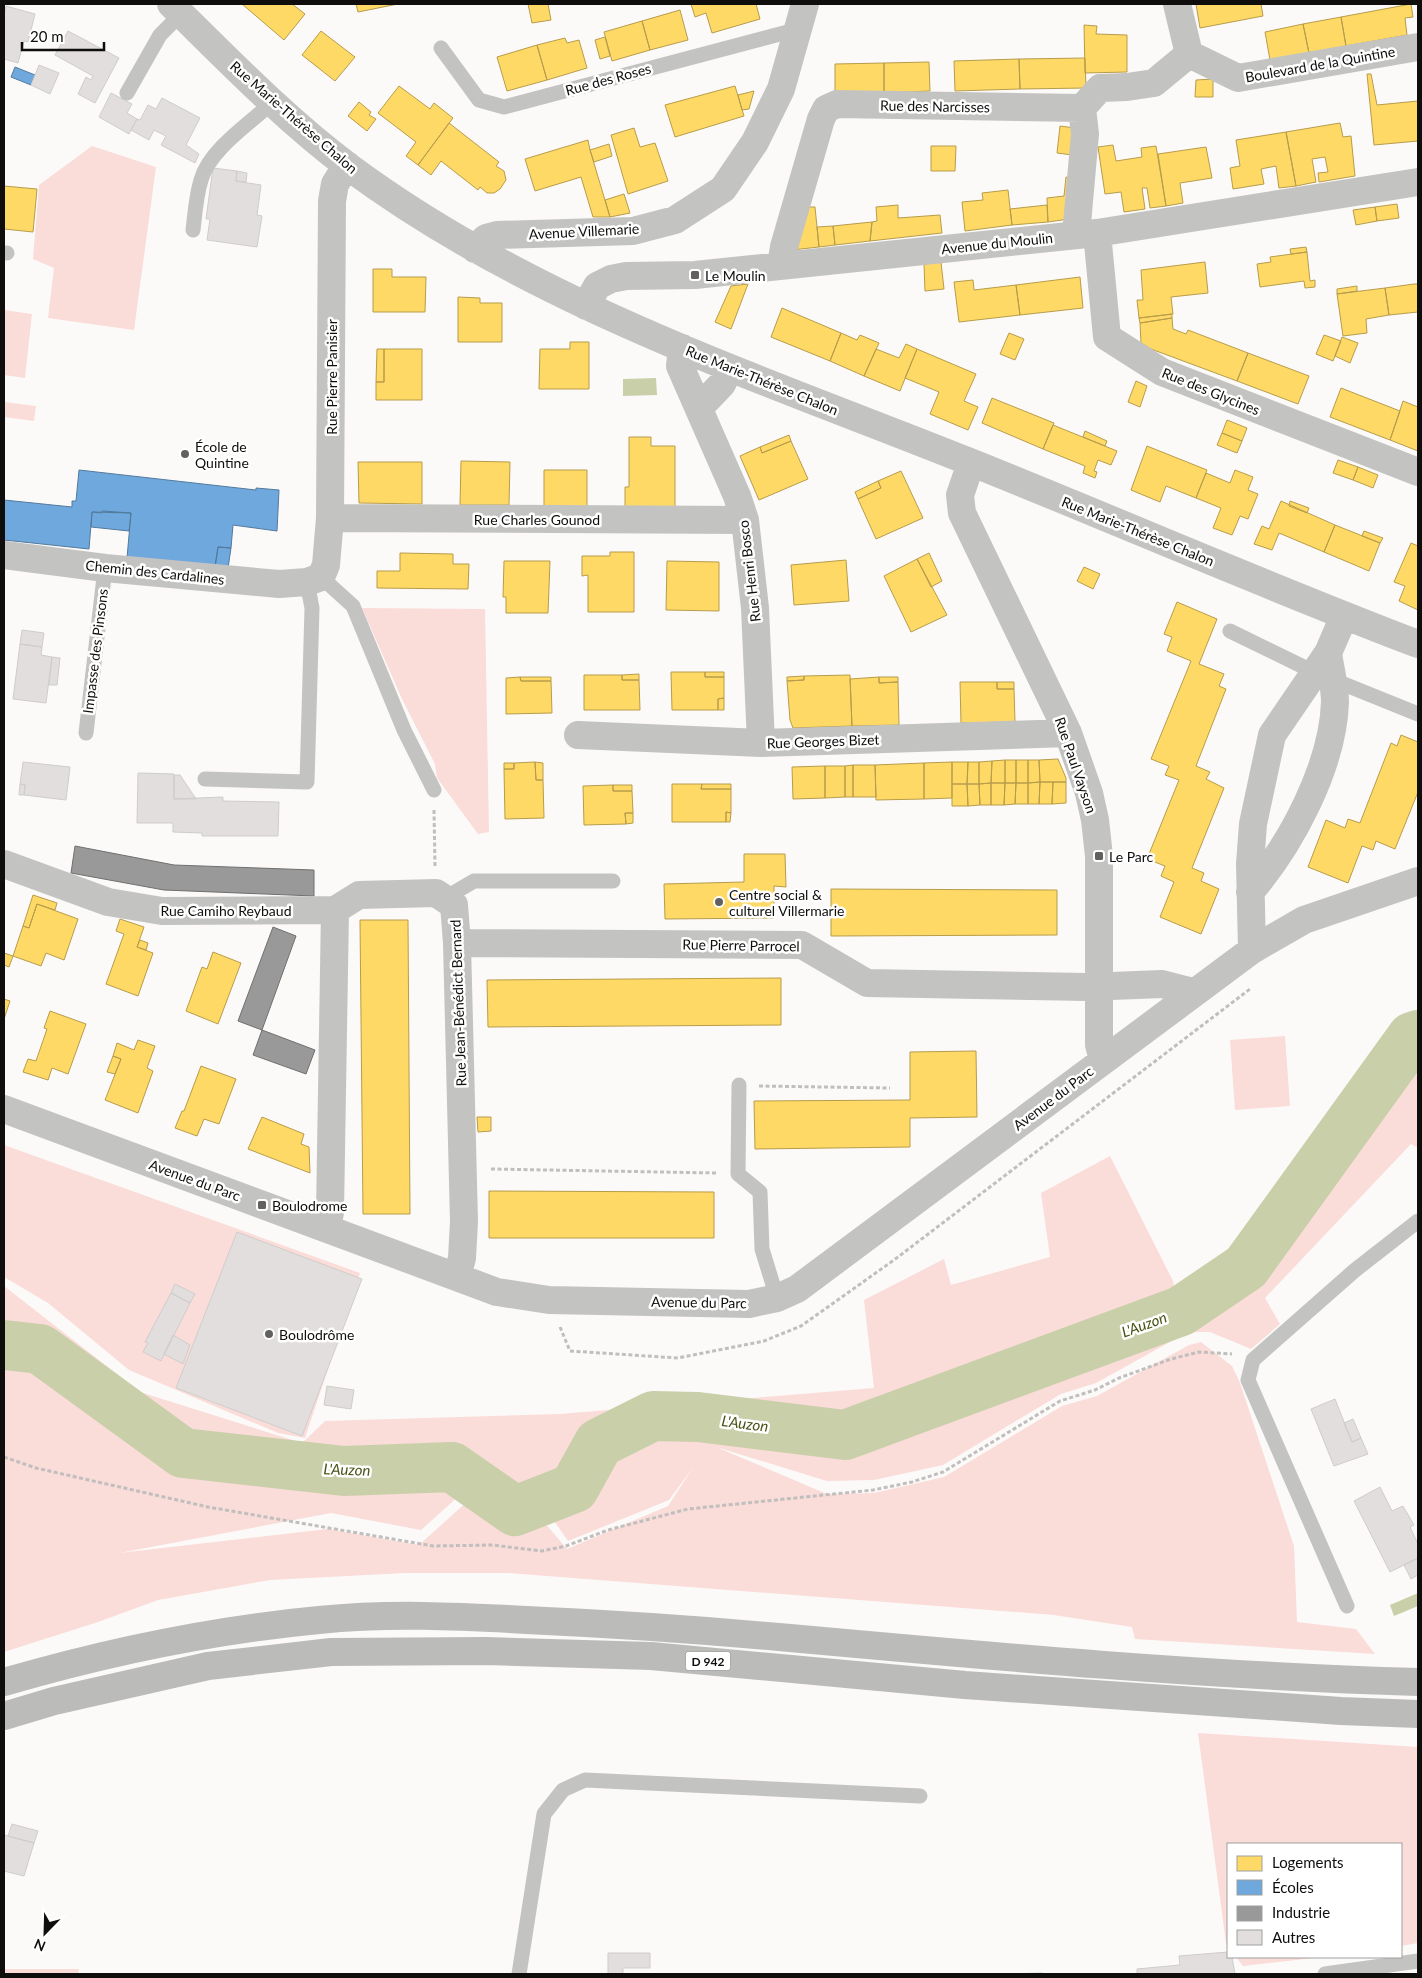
<svg xmlns="http://www.w3.org/2000/svg" width="1422" height="1978" font-family="Lato,sans-serif">
	<rect width="100%" height="100%" fill="#fcfaf8"/>
	<path fill="#fadcd9" fill-rule="evenodd" d="M92,146L156,167L134,330L48,318L54,268L33,259L39,185Z
		M4,310L32,314L25,378L4,375Z
		M4,402L36,406L34,421L4,417Z
		M362,608L485,609L489,832L478,834L437,778L435,764L402,699Z
		M1285,1036L1290,1106L1235,1110L1230,1040Z
		M1418,1049V1148L1411,1144L1265,1298L1280,1324L1251,1349L1210,1332H1188L1096,1383L1061,1394L943,1465L874,1480L827,1481L716,1447L827,1494L874,1493L944,1477L1062,1406L1097,1396L1189,1345L1201,1342L1232,1366L1240,1383L1294,1546L1297,1622L1356,1629L1375,1654L1135,1639L1132,1627L1054,1615L508,1573H405L270,1580L158,1600L98,1622L4,1652V1286L140,1392L302,1443L325,1421L560,1414L874,1388L864,1300L944,1259L951,1285L1050,1257L1041,1193L1110,1156L1173,1281L1180,1318L1250,1276ZM694,1466L668,1506L567,1549L532,1508L513,1515L479,1491L419,1545L328,1529L119,1553L331,1513L421,1530L481,1476L516,1499L534,1492L568,1541L669,1500Z
		M4,1145L360,1273L305,1438L278,1433L129,1370L48,1303L4,1277Z
		M1198,1733L1418,1747V1943L1401,1946V1844H1228V1947L1226,1943Z
		M1236,1957H1322L1243,1966Z
		M4,1969H79L78,1974H4Z"/>
	<path fill="#c9cfa8" d="M656,378L657,395L623,396V379Z
		M1418,1593V1606L1394,1616L1390,1605Z"/>
	<path fill="#ffd966" stroke="#b79c4b" d="M242,4H292L305,14L284,40Z
		M356,4H398L358,12Z
		M528,4H548L551,20L532,23Z
		M691,4H756L760,19L712,33L706,13L695,17Z
		M1196,4H1261L1263,16L1200,28Z
		M1411,4L1413,17L1405,18L1407,35L1346,46L1341,17Z
		M680,10L688,40L650,50L642,21Z
		M1341,17L1346,46L1309,53L1303,24Z
		M642,21L650,50L612,61L604,32Z
		M1303,24L1309,53L1270,60L1265,32Z
		M1084,25L1097,26L1096,34L1127,35V72L1085,73Z
		M321,31L355,57L335,81L302,55Z
		M605,37L610,56L600,59L595,40Z
		M565,38L567,43L579,40L587,68L547,80L537,45Z
		M537,45L547,80L507,91L497,57Z
		M1085,58L1086,88L1020,89L1019,59Z
		M1019,59L1020,89L955,91L954,61Z
		M929,62L930,91L884,93V63Z
		M884,63V93L835,94V64Z
		M1367,74H1371L1377,105L1418,101V141L1374,145Z
		M1213,79V97H1195L1196,80Z
		M399,86L430,109L434,103L453,118L418,165L406,156L416,142L378,113Z
		M735,86L744,116L675,137L665,105Z
		M754,91L749,109L742,110L738,95Z
		M359,102L371,112L369,115L376,119L367,131L348,116Z
		M449,123L499,162L496,166L504,171L506,180L500,189L494,193H487L480,187L478,190L441,161L431,175L418,165Z
		M1340,123L1343,137L1351,136L1355,176L1319,182L1318,173L1328,172L1325,157L1312,159L1316,182L1296,186L1286,132Z
		M1060,126L1075,128L1072,155L1057,153Z
		M634,128L640,147L655,143L668,181L628,194L611,135Z
		M1286,132L1296,186L1279,188L1276,166L1261,169L1264,184L1233,189L1230,168L1240,166L1236,140Z
		M588,140L590,150L610,217H593L581,177L535,191L525,159Z
		M609,144L612,156L594,162L590,150Z
		M1113,145L1116,161L1142,157L1141,148L1156,146L1166,206L1150,208L1147,188H1142L1145,209L1124,212L1121,192L1105,194L1098,147Z
		M931,146H956L955,171H931Z
		M1206,147L1212,178L1180,183L1183,203L1166,206L1158,154Z
		M1066,177L1074,179L1069,219L1048,222L1047,198L1064,196Z
		M4,186L37,189L33,232L4,229Z
		M1008,190L1012,225L965,231L962,202L983,200L982,193Z
		M624,194L630,213L610,217L605,200Z
		M1397,204L1399,218L1377,221L1375,207Z
		M898,205V218L940,215L942,233L870,241L872,222L877,221L876,207Z
		M1047,205L1048,222L1012,225L1010,209Z
		M803,207H815L819,247L792,250Z
		M1375,207L1377,221L1356,225L1353,210Z
		M872,222L870,241L835,245L833,226Z
		M833,226L835,245L819,247L817,227Z
		M1306,247L1307,252L1291,254L1290,249Z
		M1307,252L1310,281L1315,280V287L1305,288L1304,281L1260,287L1257,264L1271,262L1270,257Z
		M941,262L944,289L925,291L924,264Z
		M1205,262L1208,293L1171,297L1173,314L1139,318L1137,300H1143L1141,270Z
		M373,269H392V277H426L425,312H373Z
		M1080,277L1083,308L1020,315L1016,285Z
		M973,280L974,290L1016,285L1020,315L959,322L954,282Z
		M748,284L731,329L715,322L731,286Z
		M1414,284H1418V312L1389,315L1385,288Z
		M1357,286V291L1337,294V289Z
		M1385,288L1389,315L1366,319L1367,333L1343,336L1337,294Z
		M458,297L480,298V303H502V342H458Z
		M782,308L841,333L830,361L771,337Z
		M1172,314V318L1140,323L1139,318Z
		M1172,318L1173,329L1186,334L1188,330L1248,353L1237,381L1151,349L1141,343L1140,323Z
		M841,333L857,340L860,335L879,343L864,376L830,361Z
		M1009,333L1024,339L1015,360L1000,354Z
		M1324,335L1341,341L1333,361L1316,354Z
		M1342,337L1358,343L1350,363L1335,356Z
		M570,342H589V389H539L540,349H570Z
		M906,344L917,349L900,391L864,376L876,349L899,358Z
		M377,349H384V382H376Z
		M384,349H422V400H376V382H384Z
		M917,349L976,374L964,401L978,407L968,430L930,414L939,392L905,378Z
		M1248,353L1309,376L1298,404L1237,381Z
		M1136,381L1147,386L1140,407L1128,402Z
		M1341,388L1400,411L1390,440L1330,417Z
		M992,398L1054,423L1043,449L982,423Z
		M1403,401L1418,407V451L1390,440Z
		M1227,420L1247,428L1242,441L1222,433Z
		M1053,425L1117,451L1111,465L1098,460L1094,471L1097,472L1095,478L1083,473L1085,466L1043,449Z
		M1085,431L1107,441L1105,446L1083,437Z
		M1222,433L1242,441L1237,453L1217,445Z
		M789,435L791,441L762,453L760,447Z
		M629,437H651V446H675V508H625V487H629Z
		M791,441L808,479L759,500L740,456L760,447L762,453Z
		M1147,446L1207,470L1196,498L1166,486L1160,502L1131,490Z
		M1338,460L1358,467L1353,480L1333,473Z
		M461,461L510,462L509,505H460Z
		M358,462H422V504L359,503Z
		M1358,467L1378,475L1373,488L1353,480Z
		M544,470H587V507L544,506Z
		M1235,470L1253,477L1248,490L1258,494L1248,519L1240,516L1232,535L1213,528L1221,508L1196,498L1206,473L1230,483Z
		M901,471L923,518L876,539L858,499L881,488L878,481Z
		M878,481L881,488L858,499L855,492Z
		M1281,501L1335,525L1324,552L1279,533L1272,550L1254,544L1262,526L1269,529Z
		M1290,501L1309,508L1307,513L1289,506Z
		M1335,525L1380,543L1369,571L1324,552Z
		M1364,531L1383,538L1380,543L1362,536Z
		M1411,543L1418,546V610L1399,601L1405,586L1394,582Z
		M610,552H634V612H588V575L582,576V556H610Z
		M400,553L453,554V564H469L468,589L377,588V571H400Z
		M929,553L942,581L931,587L917,559Z
		M917,559L947,615L911,632L884,576Z
		M846,560L849,601L794,605L791,565Z
		M504,561H550L548,613H506V597H503Z
		M667,561L719,562V611L666,610Z
		M1084,567L1100,574L1093,589L1077,581Z
		M1177,602L1217,619L1199,664L1224,674L1219,686L1226,689L1196,766L1210,772L1206,779L1224,788L1192,868L1204,873L1201,881L1219,889L1201,934L1160,917L1174,882L1161,876L1165,866L1147,859L1179,780L1165,775L1169,766L1151,759L1191,661L1167,651L1172,637L1164,634Z
		M671,672H705V677H724V698L718,699V710H672Z
		M705,672H724V677H705Z
		M639,674V680H622V675Z
		M584,675H622V680H639L640,710H584Z
		M850,675L852,726L793,728L790,720L787,681L804,680V676Z
		M804,676V680L787,681V677Z
		M520,677H551V681H521Z
		M520,677L521,681H551L552,713L506,714V678Z
		M879,677V683L898,682L899,725L852,726L850,679Z
		M879,677H898V682L879,683Z
		M960,682H997V689H1014L1015,722L961,723Z
		M997,682H1014V689H997Z
		M724,698V710H718V699Z
		M1401,735L1418,742V792L1395,849L1376,841L1373,850L1362,846L1348,883L1308,867L1326,820L1345,828L1348,819L1360,823L1391,743L1397,746Z
		M1058,759L1066,778V782H1040L1039,760Z
		M1005,760V783H991L992,761Z
		M1005,760H1016V783H1005Z
		M1016,760H1028V783H1016Z
		M1028,760H1039L1040,782L1028,783Z
		M992,761L991,783L979,784V762Z
		M535,762L536,780H543L544,818L505,819L504,769H514V763Z
		M535,762L543,763V780H536Z
		M952,762H968L967,784H952Z
		M952,762V798L924,799V763Z
		M968,762H979V784H967Z
		M504,763H514V769H504Z
		M924,763V799L876,800L875,765Z
		M853,765V797H845V766Z
		M853,765H875L876,797H853Z
		M825,766H845V797L825,798Z
		M825,766V798L793,799L792,767Z
		M1040,782L1039,804H1028V783Z
		M1040,782H1053L1052,804H1039Z
		M1053,782H1066V803L1052,804Z
		M991,783H1005L1004,805H991Z
		M991,783V805H980L979,784Z
		M1005,783H1016L1015,804L1004,805Z
		M1016,783H1028V804H1015Z
		M672,784H702L701,789H731V813L726,812V822H672Z
		M702,784H731V789H701Z
		M952,784H967L968,806H952Z
		M967,784H979L980,805L968,806Z
		M613,785V791H632L633,813H625L626,824L584,825L583,786Z
		M613,785H632V791H613Z
		M726,812L731,813L730,822H726Z
		M625,813H633V823L626,824Z
		M744,854H785L786,887L774,886V918L665,919L664,884L744,882Z
		M831,889L1057,890V935L831,936Z
		M33,895L57,903L55,910L37,904L29,928L23,926Z
		M37,904L78,919L64,960L46,953L41,966L13,956L23,926L29,928Z
		M120,919L144,927L137,947L153,953L138,996L106,984L124,934L116,931Z
		M360,920H408L410,1214H363Z
		M140,940L148,943L146,950L137,947Z
		M213,952L241,963L218,1024L186,1011L202,967L207,969Z
		M4,953L13,956L9,967L4,965Z
		M781,978V1025L488,1027L487,980Z
		M4,999L10,1001L4,1019Z
		M50,1011L86,1024L68,1074L52,1068L48,1080L23,1072L28,1059L36,1061L47,1029L44,1028Z
		M138,1040L155,1046L147,1068L153,1071L138,1113L105,1100L121,1059L113,1056L117,1043L134,1050Z
		M976,1051L977,1117L910,1118V1147L755,1149L754,1101L910,1100V1052Z
		M113,1056L121,1059L115,1074L107,1072Z
		M201,1066L236,1079L219,1124L204,1119L197,1136L175,1128L182,1111H184Z
		M262,1117L304,1134L301,1144L309,1147L310,1173L248,1149Z
		M477,1117H491V1131L478,1132Z
		M489,1191L714,1192V1238H489Z"/>
	<path fill="#6fa8dc" stroke="#527a9e" d="M15,67L35,75L31,85L11,77Z
		M79,470L256,490V488L279,490L277,531L233,525L231,548L218,547L215,567L127,558L131,513L92,512L89,549L4,540V500L72,507V501H76Z
		M102,511L131,513L129,531L91,527L92,512L102,513Z
		M218,547L231,548L228,568L215,567Z"/>
	<path fill="#999" stroke="#706f6f" d="M75,846L174,865L314,870V896L164,890L71,873Z
		M273,927L296,936L262,1030L238,1021Z
		M262,1030L315,1050L306,1074L253,1055Z"/>
	<g fill="none" stroke-linecap="round" stroke-linejoin="round">
		<path stroke="#c9cfa8" stroke-width="50" d="M4,1345L40,1349L183,1453L344,1471L452,1467L515,1511L574,1488L599,1443L653,1416L698,1417L845,1435L1181,1311L1246,1267L1412,1037L1418,1035"/>
	</g>
	<path fill="#e1dedd" stroke="#cfcdcb" d="M6,6L35,14L28,42L24,41L18,63L4,59V15Z
		M68,31L119,58L95,103L78,94L86,77L91,80L93,76L55,55Z
		M39,65L59,73L50,94L31,85Z
		M111,93L132,104L127,113L137,119L129,134L99,117Z
		M162,98L200,118L186,145L199,154L195,163L161,145L166,136L154,130L149,140L131,130L137,119L140,120L148,105L156,109Z
		M213,168L237,171L236,181L261,185L257,215L262,216L257,247L207,240L210,219H206Z
		M237,171L247,173L246,182L236,181Z
		M22,630L44,633L42,647L20,644Z
		M20,644L42,647L41,655L52,657L46,703L13,699Z
		M52,657L60,658L57,685H49Z
		M23,762L70,767L66,800L24,795L25,785L20,784Z
		M138,773L174,774V799L223,797V801L279,802L278,836H202V833L173,832V823H137Z
		M174,775H180L196,799H174Z
		M20,784L25,785L24,795H19Z
		M237,1232L362,1279L302,1436L176,1388Z
		M175,1284L195,1294L190,1303L171,1293Z
		M171,1293L190,1303L161,1361L143,1352L148,1343L145,1342Z
		M173,1335L190,1345L183,1364L164,1354Z
		M327,1386L354,1390L351,1409L324,1405Z
		M1335,1399L1352,1442L1361,1438L1368,1454L1334,1466L1311,1409Z
		M1353,1419L1361,1438L1352,1442L1344,1423Z
		M1380,1487L1392,1511L1403,1506L1414,1525L1410,1527L1418,1544V1558L1390,1572L1354,1501Z
		M1418,1558V1575L1411,1579L1404,1565Z
		M12,1824L38,1831L34,1843L8,1836Z
		M4,1835L34,1843L24,1876L4,1871Z
		M1228,1952V1957H1232L1235,1974H1137V1969L1180,1965L1179,1956Z
		M608,1953H650V1968H623V1974H608Z
		M1042,1973V1974H1007Z"/>
	<g fill="none" stroke-linecap="round" stroke-linejoin="round">
		<path stroke="#c0bfbe" stroke-width="3" stroke-dasharray="4 2.5" stroke-linecap="butt" d="M434,810L435,866
			M759,1086L890,1088
			M491,1169L717,1173
			M560,1327L570,1351L678,1358L764,1341L801,1326L894,1260L1250,989
			M4,1457L36,1468L208,1507L433,1546L492,1545L542,1551L566,1546L608,1530L688,1509L873,1490L912,1482L943,1472L1060,1401L1095,1390L1119,1378L1171,1359L1199,1352L1232,1354"/>
		<path stroke="#c3c3c2" stroke-width="15" d="M441,48L479,100L504,107L799,29
			M127,93L160,35L181,14
			M193,230C195,214 196,196 201,180C209,150 250,123 273,102
			M4,253H7
			M321,577L353,606L404,730L434,790
			M1230,631L1314,672L1418,714
			M86,733L105,568
			M205,779L307,782L312,608L307,582
			M445,898L474,881H613
			M739,1085L738,1174L760,1192L762,1249L777,1298
			M1347,1606L1248,1380L1253,1360L1354,1271L1418,1221
			M519,1974L544,1814L563,1790L585,1780L920,1796
			M1325,1974L1418,1961"/>
		<path stroke="#c3c3c2" stroke-width="28" d="M171,4C228,60 285,119 349,167C535,305 758,377 970,462C1120,522 1268,587 1418,644
			M1177,4L1189,54L1238,78L1418,47
			M1082,108L1100,88L1127,87L1154,83L1189,54
			M1097,233L1107,337L1162,372L1418,472
			M1076,235L1085,134L1082,108
			M475,249L486,238L497,235L633,231L675,220L723,189L755,142L781,89L805,4
			M781,265L784,247L821,119L826,109L837,104L1082,108
			M586,306L597,286L611,279L626,276L695,275L1097,233L1418,182
			M682,348L680,366L737,496L745,520L755,608L761,743
			M699,408L722,384L730,368
			M971,463L960,495L962,513L1068,733L1089,793L1095,820L1099,856V1045L1103,1060
			M330,518L745,520
			M4,555L105,568L279,584L307,582L321,577L326,565L330,518L332,201L335,184L347,165
			M578,735L761,743L1068,733
			M4,864L108,902L162,911L335,910
			M1250,892C1291,845 1333,766 1335,702C1335,686 1330,668 1328,653
			M457,943L802,945L867,983L1086,987L1162,984L1193,992
			M1252,950L1250,864L1253,824L1272,735L1328,653L1344,616
			M4,1109L497,1292L549,1300L749,1304L777,1298L797,1289L1252,950L1304,920L1418,881
			M327,1229L330,1212L335,910L359,895L436,893L454,905L457,943L464,1222L462,1258L457,1277"/>
		<path stroke="#bbbbb9" stroke-width="28" d="M4,1682C107,1652 212,1630 319,1620C388,1613 457,1616 526,1620C615,1624 702,1630 790,1638C999,1657 1209,1676 1418,1682
			M4,1716L54,1701L208,1666L331,1652L486,1651L651,1656L965,1685L1341,1711L1418,1714"/>
	</g>
	<g fill="#62615f" stroke="#fff" stroke-width="2">
		<rect x="690" y="270" width="10" height="10" rx="2.5"/>
		<circle cx="185" cy="454" r="5"/>
		<rect x="1094" y="851" width="10" height="10" rx="2.5"/>
		<circle cx="719" cy="902" r="5"/>
		<rect x="257" y="1200" width="10" height="10" rx="2.5"/>
		<circle cx="269" cy="1334" r="5"/>
	</g>
	<g text-anchor="middle" dominant-baseline="central" stroke-width="5" stroke-linejoin="round" paint-order="stroke">
		<rect fill="#fff" stroke="#575655" stroke-width="1" x="685.5" y="1651.5" width="45" height="19" rx="4"/>
		<g font-size="12" font-weight="bold" fill="#0f0e0c">
			<text x="708" y="1661">D 942</text>
		</g>
		<g font-size="14" fill="#0f0e0c" stroke="#fff">
			<text transform="translate(1320 64) rotate(-10)">Boulevard de la Quintine</text>
			<text transform="translate(608 79) rotate(-15)">Rue des Roses</text>
			<text transform="translate(935 106) rotate(1)">Rue des Narcisses</text>
			<text transform="translate(294 117) rotate(41)">Rue Marie-Thérèse Chalon</text>
			<text transform="translate(584 231) rotate(-3)">Avenue Villemarie</text>
			<text transform="translate(997 243) rotate(-6)">Avenue du Moulin</text>
			<text transform="translate(331 377) rotate(-90)">Rue Pierre Panisier</text>
			<text transform="translate(762 380) rotate(22)">Rue Marie-Thérèse Chalon</text>
			<text transform="translate(1211 391) rotate(22)">Rue des Glycines</text>
			<text x="537" y="519">Rue Charles Gounod</text>
			<text transform="translate(1138 531) rotate(22)">Rue Marie-Thérèse Chalon</text>
			<text transform="translate(749 571) rotate(-97)">Rue Henri Bosco</text>
			<text transform="translate(155 572) rotate(6)">Chemin des Cardalines</text>
			<text transform="translate(95 651) rotate(-83)">Impasse des Pinsons</text>
			<text transform="translate(823 741) rotate(-2)">Rue Georges Bizet</text>
			<text transform="translate(1076 765) rotate(71)">Rue Paul Vayson</text>
			<text x="226" y="910">Rue Camiho Reybaud</text>
			<text transform="translate(741 945) rotate(1)">Rue Pierre Parrocel</text>
			<text transform="translate(458 1003) rotate(-92)">Rue Jean-Bénédict Bernard</text>
			<text transform="translate(1053 1098) rotate(-37)">Avenue du Parc</text>
			<text transform="translate(195 1180) rotate(20)">Avenue du Parc</text>
			<text transform="translate(699 1302) rotate(1)">Avenue du Parc</text>
		</g>
		<g font-size="14" fill="#0f0e0c" stroke="#fff" text-anchor="start">
			<text x="705" y="275">Le Moulin</text>
			<text x="195" y="446">École de<tspan x="195" dy="16">Quintine</tspan></text>
			<text x="1109" y="856">Le Parc</text>
			<text x="729" y="894">Centre social &amp;<tspan x="729" dy="16">culturel Villermarie</tspan></text>
			<text x="272" y="1205">Boulodrome</text>
			<text x="279" y="1334">Boulodrôme</text>
		</g>
		<g font-size="15" font-style="italic" fill="#4b5215" stroke="#fff">
			<text transform="translate(1144 1324) rotate(-20)">L'Auzon</text>
			<text transform="translate(745 1423) rotate(7)">L'Auzon</text>
			<text transform="translate(347 1469) rotate(2)">L'Auzon</text>
		</g>
	</g>
	<rect width="1422" height="1978" fill="none" stroke="#0f0e0c" stroke-width="10"/>
	<rect x="1227" y="1843" width="175" height="115" fill="#ffffff" stroke="#9f9f9e"/>
	<rect x="1237" y="1856" width="25" height="15" fill="#ffd966" stroke="#9f9f9e"/>
	<text x="1272" y="1868" font-size="15" fill="#0f0e0c">Logements</text>
	<rect x="1237" y="1880" width="25" height="15" fill="#6fa8dc" stroke="#9f9f9e"/>
	<text x="1272" y="1893" font-size="15" fill="#0f0e0c">Écoles</text>
	<rect x="1237" y="1906" width="25" height="15" fill="#999999" stroke="#9f9f9e"/>
	<text x="1272" y="1918" font-size="15" fill="#0f0e0c">Industrie</text>
	<rect x="1237" y="1930" width="25" height="15" fill="#e1dedd" stroke="#9f9f9e"/>
	<text x="1272" y="1943" font-size="15" fill="#0f0e0c">Autres</text>
	<g transform="translate(45 1933) rotate(203)" stroke="#ffffff" stroke-width="4" paint-order="stroke">
	<path d="M0-4L9 19L0 12L-9 19Z" fill="#0f0e0c"/>
	<text y="-8" font-size="14" font-weight="bold" text-anchor="middle" fill="#0f0e0c">N</text>
	</g>
	<path d="M22 42v8h82v-8" fill="none" stroke="#0f0e0c" stroke-width="2.5"/>
	<text x="30" y="42" font-size="15" fill="#0f0e0c" stroke="#ffffff" stroke-width="4" paint-order="stroke">20 m</text>
</svg>
